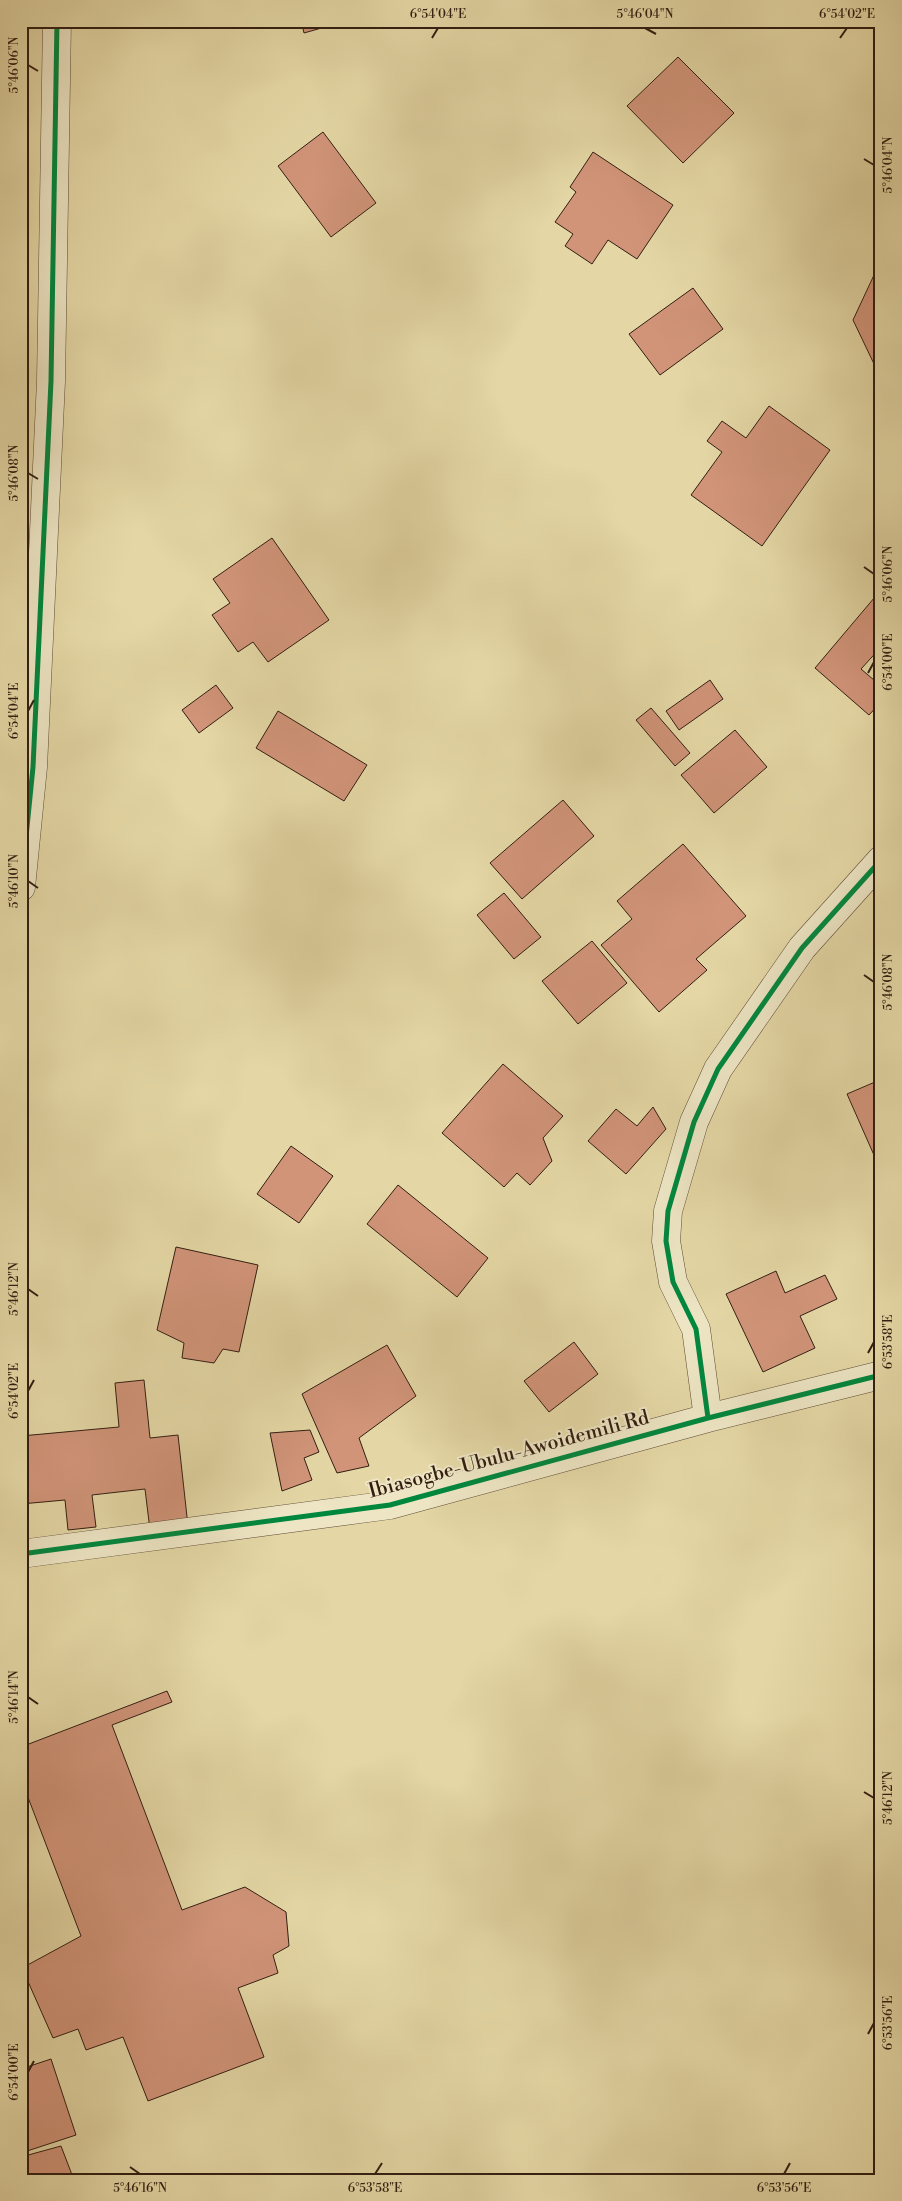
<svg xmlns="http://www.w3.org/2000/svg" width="902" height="2201" font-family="'Libre Bodoni',serif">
	<rect width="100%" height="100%" fill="#e4d7a5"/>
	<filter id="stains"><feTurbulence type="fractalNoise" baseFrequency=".004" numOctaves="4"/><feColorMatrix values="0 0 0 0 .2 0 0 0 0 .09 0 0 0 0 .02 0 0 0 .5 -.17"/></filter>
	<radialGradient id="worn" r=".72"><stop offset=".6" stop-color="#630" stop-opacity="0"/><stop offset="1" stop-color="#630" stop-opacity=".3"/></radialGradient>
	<path fill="#d19479" stroke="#321e11" d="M301,21H338L339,23L304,33Z
		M678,57L734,113L683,163L627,106Z
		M323,132L376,203L331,237L278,166Z
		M593,152L673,205L637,259L608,240L592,264L565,246L573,234L555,222L576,192L570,187Z
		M874,275L881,279V366H875L853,320Z
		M693,288L723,329L660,375L629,334Z
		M769,406L830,450L762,546L691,495L722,452L707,441L722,421L746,438Z
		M272,538L329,620L268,662L253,642L238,652L212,615L230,603L213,579Z
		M880,591L881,647L861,669L881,686V702L869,715L815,668Z
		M710,680L723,699L679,730L666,711Z
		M216,685L233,708L199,733L182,710Z
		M651,708L690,753L675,766L636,720Z
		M278,711L367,765L344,801L256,748Z
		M735,730L767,767L714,813L681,775Z
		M563,800L594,836L522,899L490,863Z
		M683,844L746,916L696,959L707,970L659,1012L601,945L632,919L617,901Z
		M504,893L541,937L514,959L477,915Z
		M592,941L627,983L578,1024L542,981Z
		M503,1064L563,1116L543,1138L552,1161L530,1185L517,1173L504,1187L442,1133Z
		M875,1082L881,1095V1171L847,1094Z
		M653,1107L666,1129L626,1174L588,1141L616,1109L637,1126Z
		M291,1146L333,1176L299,1223L257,1194Z
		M398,1185L488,1258L457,1297L367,1224Z
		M176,1247L258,1265L239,1352L223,1349L214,1363L182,1358L184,1343L157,1330Z
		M776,1271L785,1293L825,1275L837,1299L800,1316L815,1348L763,1372L726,1294Z
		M574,1342L598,1374L549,1412L524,1381Z
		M387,1345L416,1396L359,1438L369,1466L337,1473L302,1394Z
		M144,1380L150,1438L178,1435L188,1526L150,1530L145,1489L92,1495L96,1527L68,1530L65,1500L21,1504V1436L119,1427L115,1383Z
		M310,1430L319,1452L304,1458L312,1480L282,1491L270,1433Z
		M167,1691L172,1702L112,1725L182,1910L245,1887L286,1912L289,1946L273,1955L278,1973L238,1988L264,2057L148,2101L123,2037L86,2050L78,2029L53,2038L22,1968L81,1936L21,1779V1747Z
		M51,2059L76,2135L21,2153V2069Z
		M61,2146L74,2180H21V2157Z"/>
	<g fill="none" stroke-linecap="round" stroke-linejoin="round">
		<defs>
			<path id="minor" d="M21,887L33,767L51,381L57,21
				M708,1418L696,1329L673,1282L666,1241L668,1211L694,1122L718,1069L802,948L881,860
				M21,1554L390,1505L708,1418L881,1375"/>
		</defs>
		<use href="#minor" stroke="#5e4c36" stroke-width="29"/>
		<use href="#minor" stroke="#ede5c4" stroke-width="28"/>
		<defs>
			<path id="cycleway" d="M21,887L33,767L51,381L57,21
				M708,1418L696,1329L673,1282L666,1241L668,1211L694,1122L718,1069L802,948L881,860
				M21,1554L390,1505L708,1418L881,1375"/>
		</defs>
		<use href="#cycleway" stroke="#ede5c4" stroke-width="8"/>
		<use href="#cycleway" stroke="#00873e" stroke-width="5"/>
	</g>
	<path fill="none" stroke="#321e11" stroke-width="2" d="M645,28L656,34M432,38L438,28M840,38L847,28M28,65L38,71M864,159L874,165M28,473L38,479M864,567L874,574M868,673L874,662M28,711L34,700M28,881L38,888M864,975L874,982M28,1289L38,1296M868,1353L874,1342M28,1391L34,1380M28,1697L38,1704M864,1792L874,1798M868,2034L874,2023M28,2072L34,2061M130,2167L140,2174M375,2174L382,2163M784,2174L790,2163"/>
	<g text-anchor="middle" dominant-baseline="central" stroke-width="4" stroke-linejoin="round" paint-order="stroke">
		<g font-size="20" fill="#321e11" stroke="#ede5c4">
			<text transform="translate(509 1455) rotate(-15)">Ibiasogbe-Ubulu-Awoidemili Rd</text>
		</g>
	</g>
	<rect width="902" height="2201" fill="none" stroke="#e4d7a5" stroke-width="55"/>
	<rect x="28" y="28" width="846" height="2146" fill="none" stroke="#321e11" stroke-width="2"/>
	<g font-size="12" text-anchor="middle" fill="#321e11">
		<text x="438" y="18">6°54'04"E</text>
		<text x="645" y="18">5°46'04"N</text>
		<text x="847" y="18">6°54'02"E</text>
		<text transform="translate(14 65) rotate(-90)" y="4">5°46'06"N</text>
		<text transform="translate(888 165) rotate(-90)" y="4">5°46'04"N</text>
		<text transform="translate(14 473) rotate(-90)" y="4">5°46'08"N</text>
		<text transform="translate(888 574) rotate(-90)" y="4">5°46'06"N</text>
		<text transform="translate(888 662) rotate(-90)" y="4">6°54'00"E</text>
		<text transform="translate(14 711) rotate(-90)" y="4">6°54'04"E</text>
		<text transform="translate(14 881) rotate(-90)" y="4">5°46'10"N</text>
		<text transform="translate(888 982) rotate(-90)" y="4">5°46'08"N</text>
		<text transform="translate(14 1289) rotate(-90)" y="4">5°46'12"N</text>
		<text transform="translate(888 1342) rotate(-90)" y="4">6°53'58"E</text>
		<text transform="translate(14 1391) rotate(-90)" y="4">6°54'02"E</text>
		<text transform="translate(14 1697) rotate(-90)" y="4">5°46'14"N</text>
		<text transform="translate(888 1798) rotate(-90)" y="4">5°46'12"N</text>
		<text transform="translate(888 2023) rotate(-90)" y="4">6°53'56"E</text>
		<text transform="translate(14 2072) rotate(-90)" y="4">6°54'00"E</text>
		<text x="140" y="2192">5°46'16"N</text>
		<text x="375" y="2192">6°53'58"E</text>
		<text x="784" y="2192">6°53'56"E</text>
	</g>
	<rect width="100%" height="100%" filter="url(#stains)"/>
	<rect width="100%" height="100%" fill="url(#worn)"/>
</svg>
